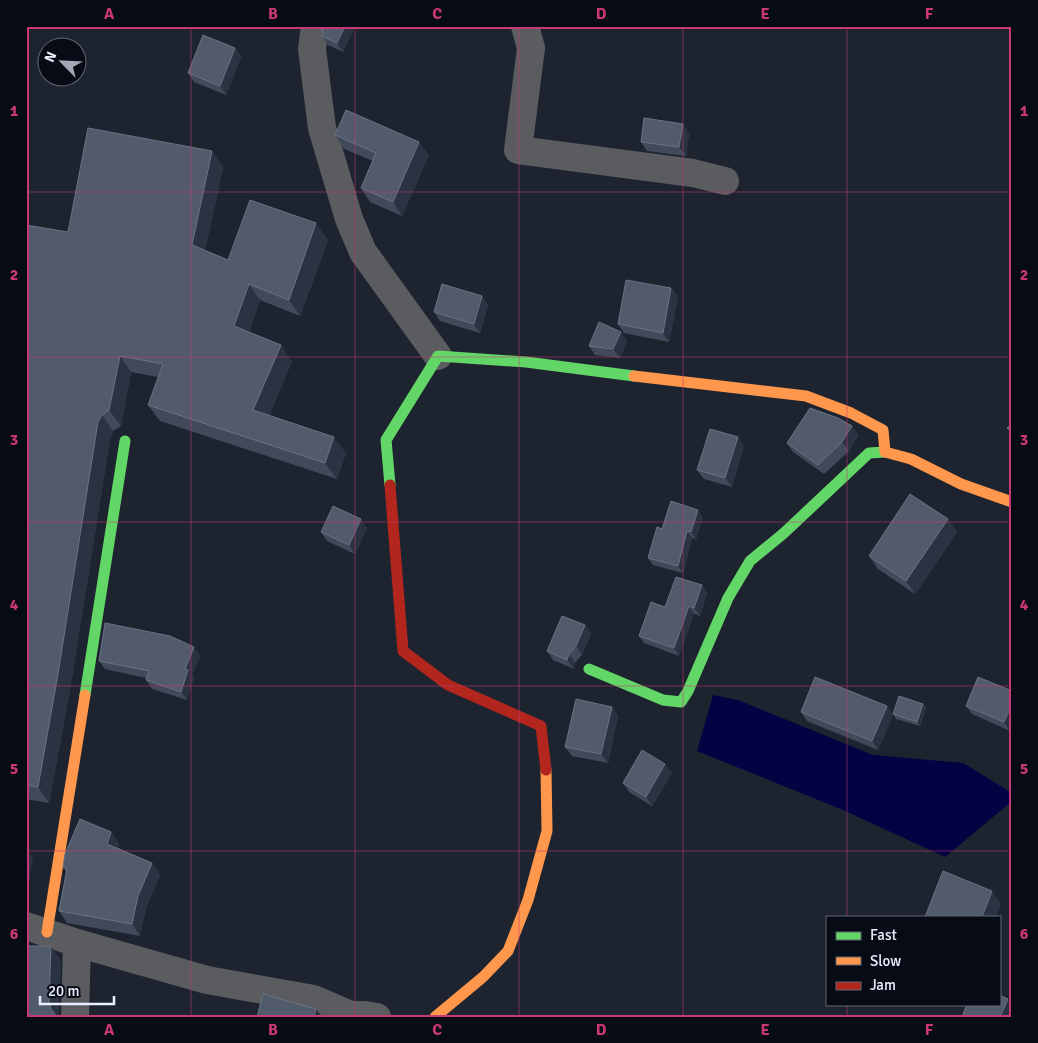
<svg xmlns="http://www.w3.org/2000/svg" width="1038" height="1043" font-family="Signika,sans-serif">
	<rect width="100%" height="100%" fill="#1e242f"/>
	<path fill="#030344" d="M713,695L738,700L873,755L963,763L1012,793V801L945,857L843,810L697,751Z"/>
	<g fill="none" stroke-linecap="round" stroke-linejoin="round">
		<path stroke="#5a5c60" stroke-width="28" d="M315,26L312,49L322,128L349,219L363,252L438,356
			M525,26L531,48L518,150L693,173L725,181
			M26,926L77,943L207,980L314,999L351,1015L350,1017
			M351,1015H365L377,1017
			M75,1017L77,943"/>
		<path stroke="#63d668" stroke-width="11" d="M390,485L386,440L438,356L526,362L634,376
			M589,669L663,700L681,702L688,691L728,598L750,561L784,533L869,453L885,452
			M85,695L125,441"/>
		<path stroke="#ff974d" stroke-width="11" d="M634,376L806,396L851,413L883,430L885,452L911,459L961,484L1012,502
			M47,932L85,695
			M435,1017L483,977L508,951L528,900L547,831L546,770"/>
		<path stroke="#b3261e" stroke-width="11" d="M390,485L403,651L448,685L541,726L546,770"/>
	</g>
	<path fill="#404a5b" d="M355,26L343,52L328,45L322,36Z
		M235,48L241,57L226,95L194,82L188,73Z
		M689,133L686,156L647,151L641,142Z
		M335,135L429,155L402,216L370,202L361,188L373,161L344,149Z
		M212,151L223,168L205,250L228,260L328,240L300,316L260,300L249,332L292,361L269,416L346,453L337,479L160,421L148,405L158,377L131,372L121,426L113,431L110,439L70,690L49,803L26,799V225L68,232Z
		M671,288L678,297L669,342L624,333L618,324Z
		M482,296L488,305L480,333L440,321L434,312Z
		M627,341L620,358L595,355L589,346Z
		M852,426L858,435L849,451L824,474L793,452L787,443Z
		M744,446L732,487L704,479L697,470Z
		M703,517L696,539L692,538L683,573L653,565L648,558L662,529Z
		M367,528L355,554L327,541L321,532Z
		M957,532L915,594L878,569L869,556Z
		M702,585L707,593L700,616L694,614L679,656L644,643L639,636L665,607Z
		M585,625L591,634L582,655L575,663L574,669L553,660L547,651Z
		M194,647L200,656L192,675L194,678L187,700L152,689L146,680V678L105,669L99,661Z
		M978,677L1010,731L972,714L966,706Z
		M923,704L926,708L920,726L896,719L893,714Z
		M887,706L893,715L878,750L807,721L801,712Z
		M612,707L618,716L608,763L572,756L565,747Z
		M672,773L652,806L629,792L623,783Z
		M111,832L119,844L118,848L152,863L160,875L146,908L140,936L67,923L59,911L66,872L63,867Z"/>
	<path fill="#2b3342" d="M345,26H355L343,52L337,43Z
		M235,48L241,57L226,95L220,86Z
		M683,124L689,133L686,156L679,147Z
		M419,142L429,155L402,216L393,202Z
		M212,151L223,168L203,261L192,245Z
		M316,223L328,240L300,316L289,300Z
		M249,284L260,300L246,342L234,326Z
		M671,288L678,297L669,342L663,333Z
		M482,296L488,305L480,333L474,324Z
		M621,332L627,341L620,358L613,349Z
		M281,345L292,361L265,427L253,410Z
		M120,356L131,372L121,426L109,410Z
		M102,415L113,431L110,439L70,690L49,803L38,787L98,422Z
		M852,426L858,435L849,451L842,442Z
		M334,437L346,453L337,479L325,463Z
		M738,437L744,446L732,487L725,478Z
		M698,510L703,517L696,539L691,532Z
		M361,519L367,528L355,554L349,545Z
		M948,519L957,532L915,594L906,581Z
		M687,531L692,538L683,573L678,566Z
		M702,585L707,593L700,616L694,608Z
		M689,606L694,614L679,656L674,648Z
		M585,625L591,634L582,655L576,646Z
		M194,647L200,656L192,675L194,678L187,700L181,692L185,669Z
		M569,654L575,663L574,669L567,660Z
		M923,704L926,708L920,726L917,722Z
		M1012,704V727L1010,731L1004,722Z
		M887,706L893,715L878,750L872,741Z
		M612,707L618,716L608,763L601,754Z
		M665,764L672,773L652,806L646,797Z
		M111,832L119,844L115,855L107,844Z
		M26,848L33,858L27,894L26,893Z
		M152,863L160,875L146,908L140,936L132,924L138,896Z
		M992,891L1001,904L996,917H982Z
		M51,946L61,961L59,1017H55L51,1009L49,1002Z
		M1008,999L1012,1004V1014L1011,1017H1000Z
		M316,1009L322,1017H314Z"/>
	<path fill="#525b6c" stroke="#6a7383" d="M323,26H345L337,43L322,36Z
		M203,35L235,48L220,86L188,73Z
		M346,110L419,142L393,202L361,188L376,153L335,135Z
		M644,118L683,124L679,147L641,142Z
		M88,128L212,151L192,245L228,260L250,200L316,223L289,300L249,284L234,326L281,345L253,410L334,437L325,463L148,405L163,364L120,356L109,410L102,415L98,422L58,674L38,787L26,785V225L68,232Z
		M626,280L671,288L663,333L618,324Z
		M442,284L482,296L474,324L434,312Z
		M599,322L621,332L613,349L589,346Z
		M810,408L838,418L852,426L842,442L818,465L787,443Z
		M1012,423V433L1007,428Z
		M710,429L738,437L725,478L697,470Z
		M910,494L948,519L906,581L869,556Z
		M671,501L698,510L691,532L687,531L678,566L648,558L657,527L662,529Z
		M333,506L361,519L349,545L321,532Z
		M676,577L702,585L694,608L689,606L674,648L639,636L651,602L665,607Z
		M562,616L585,625L576,646L569,654L567,660L547,651Z
		M105,623L170,636L194,647L185,669L188,670L181,692L146,680L149,671L99,661Z
		M815,677L887,706L872,741L801,712Z
		M978,677L1012,691V704L1004,722L966,706Z
		M899,696L923,704L917,722L893,714Z
		M576,699L612,707L601,754L565,747Z
		M642,750L665,764L646,797L623,783Z
		M80,819L111,832L107,844L152,863L138,896L132,924L59,911L67,869L63,867L65,854Z
		M943,871L992,891L982,917H925Z
		M26,946H51L49,1002L51,1009L55,1014V1017H26Z
		M263,994L316,1009L314,1017H257Z
		M999,995L1008,999L1000,1017H962L967,1004H999Z"/>
	<path fill="none" stroke="#c83873" stroke-width="1" stroke-opacity="0.55" d="M191,26V1017M355,26V1017M519,26V1017M683,26V1017M847,26V917M26,192H1012M26,357H1012M26,522H1012M26,686H1012M26,851H1012M847,1004V1017"/>
	<rect width="1038" height="1043" fill="none" stroke="#070b15" stroke-width="55"/>
	<rect x="826" y="916" width="175" height="90" fill="#070b15" stroke="#616771"/>
	<rect x="836" y="932" width="25" height="8" fill="#63d668" stroke="#616771"/>
	<text x="870" y="940" font-size="15" fill="#e9f0fc">Fast</text>
	<rect x="836" y="957" width="25" height="8" fill="#ff974d" stroke="#616771"/>
	<text x="870" y="966" font-size="15" fill="#e9f0fc">Slow</text>
	<rect x="836" y="982" width="25" height="8" fill="#b3261e" stroke="#616771"/>
	<text x="870" y="990" font-size="15" fill="#e9f0fc">Jam</text>
	<g transform="translate(62 62) rotate(294)"><circle r="24" fill="#070b15" stroke="#616771"/>
	<path d="M0-4L9 19L0 12L-9 19Z" fill="#a2a9b4"/>
	<text y="-8" font-size="14" font-weight="bold" text-anchor="middle" fill="#e9f0fc">N</text>
	</g>
	<path d="M40 996v8h74v-8" fill="none" stroke="#e9f0fc" stroke-width="2.5"/>
	<text x="48" y="996" font-size="15" fill="#e9f0fc" stroke="#070b15" stroke-width="4" paint-order="stroke">20 m</text>
	<rect x="28" y="28" width="982" height="988" fill="none" stroke="#c83873" stroke-width="2"/>
	<g font-size="16" text-anchor="middle" font-weight="bold" fill="#c83873">
		<text x="109" y="19">A</text>
		<text x="273" y="19">B</text>
		<text x="437" y="19">C</text>
		<text x="601" y="19">D</text>
		<text x="765" y="19">E</text>
		<text x="929" y="19">F</text>
		<text x="14" y="116">1</text>
		<text x="1024" y="116">1</text>
		<text x="14" y="280">2</text>
		<text x="1024" y="280">2</text>
		<text x="14" y="445">3</text>
		<text x="1024" y="445">3</text>
		<text x="14" y="610">4</text>
		<text x="1024" y="610">4</text>
		<text x="14" y="774">5</text>
		<text x="1024" y="774">5</text>
		<text x="14" y="939">6</text>
		<text x="1024" y="939">6</text>
		<text x="109" y="1035">A</text>
		<text x="273" y="1035">B</text>
		<text x="437" y="1035">C</text>
		<text x="601" y="1035">D</text>
		<text x="765" y="1035">E</text>
		<text x="929" y="1035">F</text>
	</g>
</svg>
